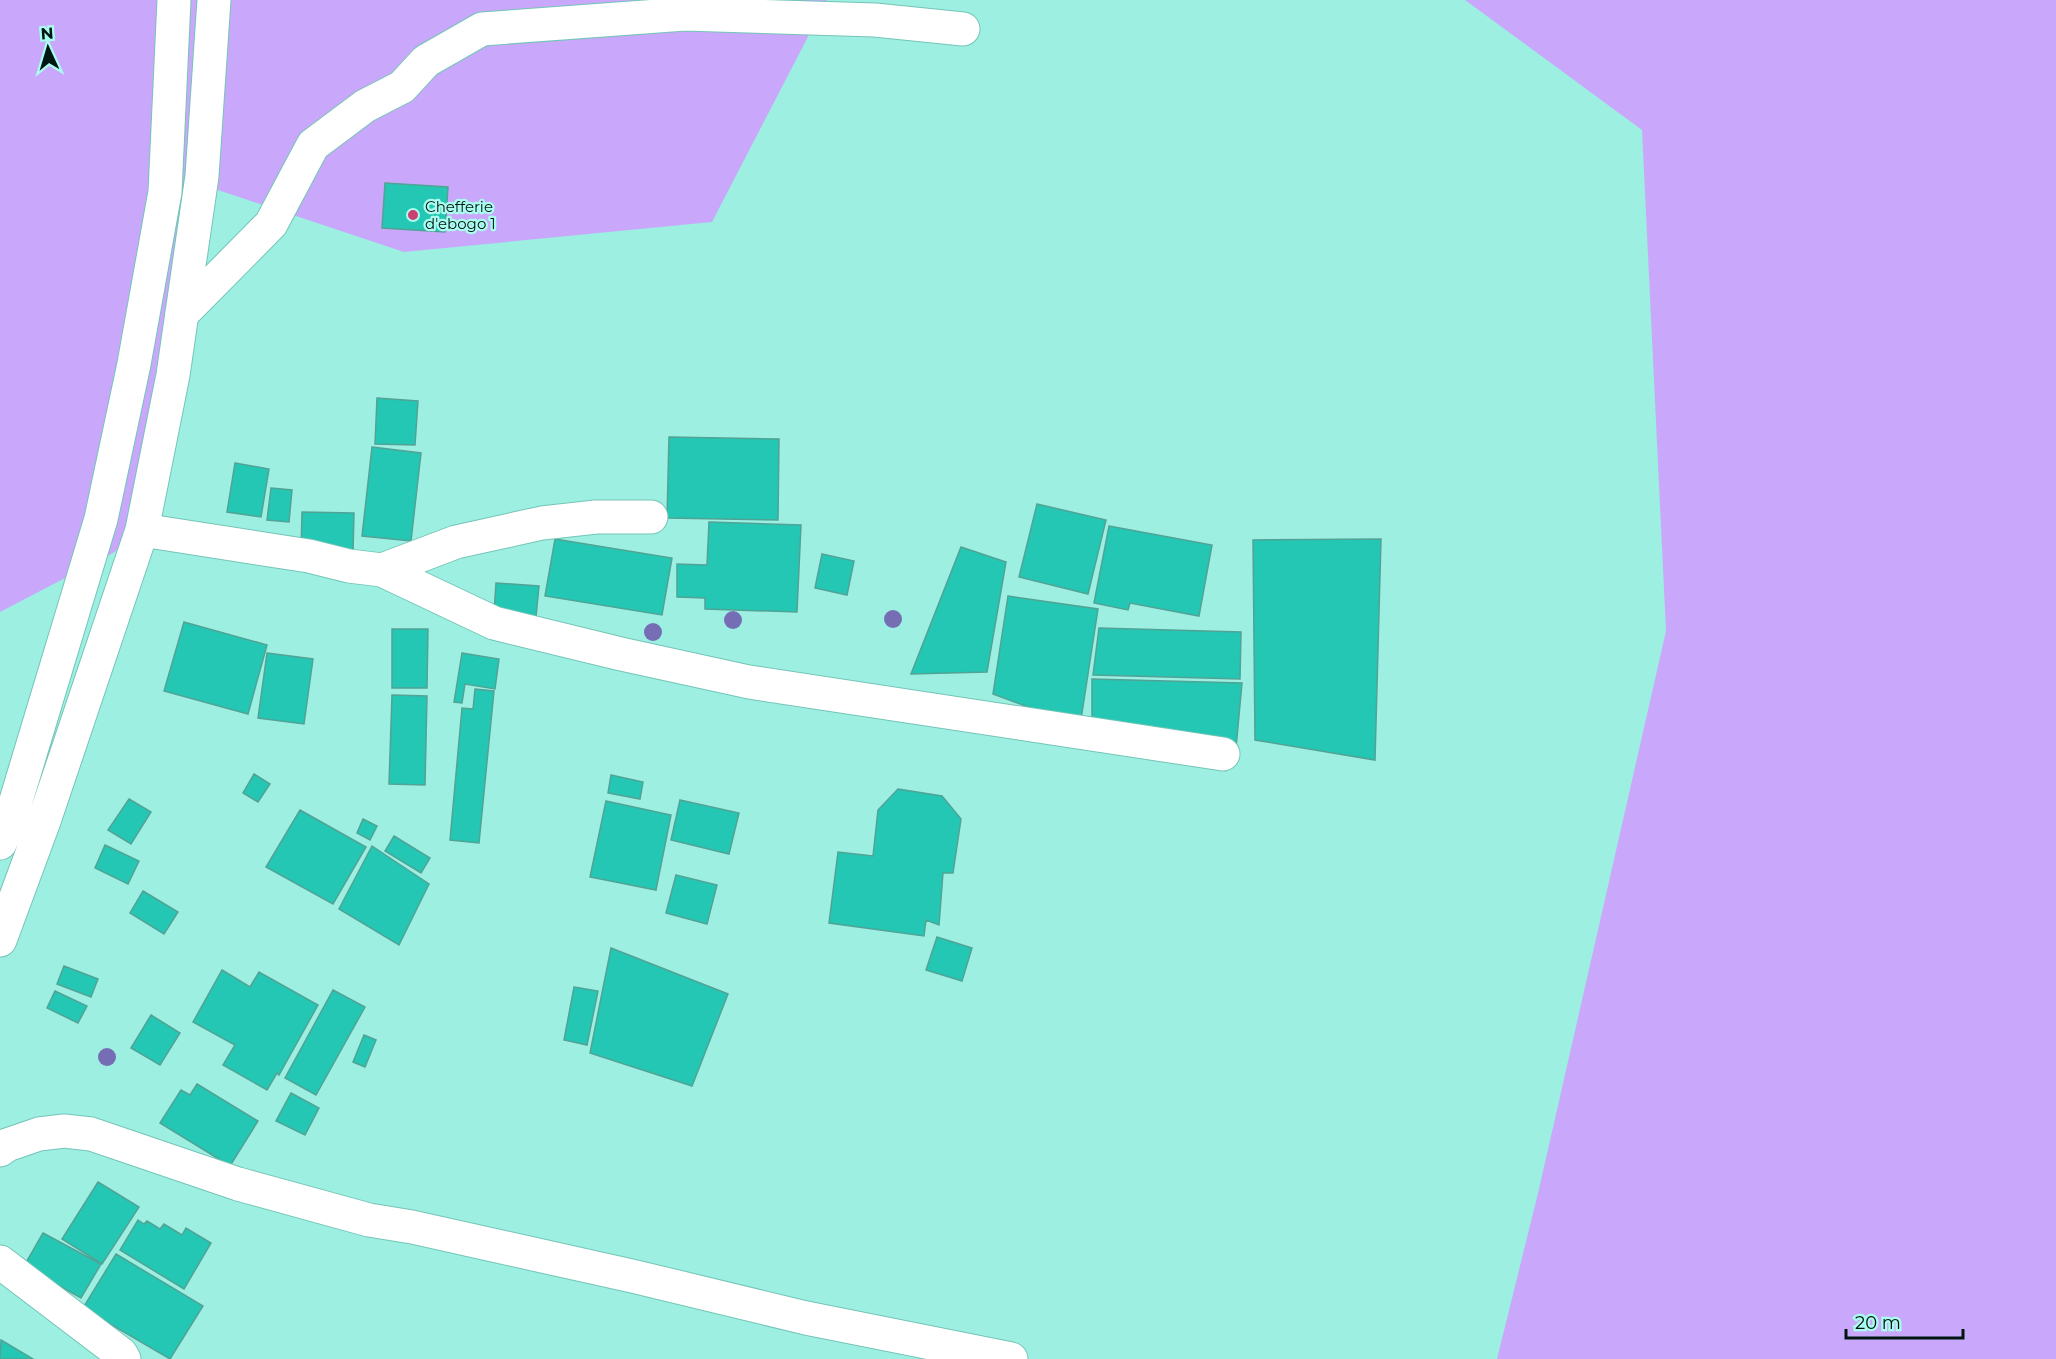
<svg xmlns="http://www.w3.org/2000/svg" width="2056" height="1359" font-family="Montserrat,sans-serif">
	<rect width="100%" height="100%" fill="#9defe1"/>
	<path fill="#c9a8fb" d="M0,0H827L712,222L404,252L206,186L142,530L113,553L0,612Z
		M1465,0H2056V1359H1497L1539,1189L1666,631L1642,130Z"/>
	<path fill="#23c7b3" stroke="#51a396" stroke-width="1.5" d="M385,183L448,187L445,232L382,228Z
		M377,398L418,401L415,445L375,444Z
		M669,437L779,439L778,520L667,518Z
		M372,447L421,453L411,541L362,536Z
		M235,463L269,469L261,517L227,512Z
		M271,488L292,490L289,522L267,520Z
		M1037,504L1106,520L1088,594L1019,577Z
		M302,512L354,513L353,554L301,553Z
		M709,522L801,525L797,612L705,609V598L677,597V564L707,565Z
		M1109,526L1212,545L1199,616L1130,603L1128,610L1094,603Z
		M555,539L672,558L662,615L545,596Z
		M1381,539L1375,760L1255,740L1253,540Z
		M961,547L1006,562L987,672L911,674Z
		M822,554L854,561L847,595L815,588Z
		M496,583L539,586L536,617L494,613Z
		M1008,596L1098,609L1080,726L993,694Z
		M184,622L267,645L248,714L164,691Z
		M1099,628L1241,632L1240,679L1093,675Z
		M392,629H428L427,688H392Z
		M267,653L313,659L304,724L258,718Z
		M462,653L499,659L495,689L465,684L462,703L454,702Z
		M1092,679L1242,683L1236,748L1092,718Z
		M475,689L494,691L479,843L450,840L462,708L473,709Z
		M392,695L427,696L425,785L389,784Z
		M254,774L270,784L258,802L243,793Z
		M611,775L643,782L640,799L608,793Z
		M898,789L942,796L961,819L953,873H943L939,925L926,920L924,936L829,923L838,852L873,856L878,810Z
		M129,799L151,812L131,844L108,830Z
		M680,800L739,813L729,854L671,840Z
		M606,801L671,815L656,890L590,877Z
		M300,810L366,847L333,904L266,867Z
		M363,819L377,826L370,840L357,833Z
		M394,836L430,858L421,873L385,851Z
		M105,845L139,861L128,884L95,868Z
		M372,846L429,884L399,945L339,909Z
		M676,875L717,885L707,924L666,913Z
		M143,891L178,912L164,934L130,913Z
		M937,937L972,948L962,981L926,970Z
		M611,948L728,994L692,1086L590,1053Z
		M64,966L98,979L91,997L57,984Z
		M222,970L250,987L259,972L318,1005L279,1075L277,1073L267,1090L223,1065L235,1045L193,1022Z
		M574,987L598,991L587,1045L564,1040Z
		M333,990L365,1007L316,1095L285,1078Z
		M55,991L87,1006L78,1023L47,1008Z
		M151,1015L180,1033L160,1065L131,1048Z
		M364,1035L376,1040L365,1067L353,1062Z
		M197,1084L258,1121L230,1166L160,1123L181,1090L190,1095Z
		M291,1093L319,1108L305,1135L276,1121Z
		M98,1182L139,1207L102,1264L62,1239Z
		M138,1220L144,1224L147,1221L160,1229L164,1224L182,1235L186,1228L211,1243L184,1289L120,1250Z
		M43,1233L101,1264L81,1298L24,1266Z
		M116,1254L203,1306L170,1359L83,1308Z
		M1,1340L33,1359H0Z"/>
	<g fill="none" stroke-linecap="round" stroke-linejoin="round">
		<defs>
			<path id="minor" d="M182,314L271,224L313,145L365,106L402,87L426,61L482,29L685,14L875,20L963,29
				M142,530L309,556L349,566L382,570L494,623L621,654L749,682L1223,754
				M382,570L456,542L542,523L596,517H651
				M0,1262L121,1354L124,1359"/>
			<path id="tertiary" d="M0,1150L7,1145L39,1134L64,1131L91,1134L238,1184L369,1220L412,1227L632,1276L806,1318L1011,1359"/>
			<path id="secondary" d="M0,843L8,827L101,519L134,364L165,192L174,0
				M0,940L44,821L142,530L173,375L202,176L214,0"/>
		</defs>
		<use href="#minor" stroke="#74c5b7" stroke-width="35"/>
		<use href="#tertiary" stroke="#74c5b7" stroke-width="35"/>
		<use href="#secondary" stroke="#74c5b7" stroke-width="35"/>
		<use href="#minor" stroke="#fff" stroke-width="33"/>
		<use href="#tertiary" stroke="#fff" stroke-width="33"/>
		<use href="#secondary" stroke="#fff" stroke-width="33"/>
	</g>
	<g fill="#756eb4">
		<circle cx="893" cy="619" r="9"/>
		<circle cx="733" cy="620" r="9"/>
		<circle cx="653" cy="632" r="9"/>
		<circle cx="107" cy="1057" r="9"/>
	</g>
	<circle fill="#cb3f73" stroke="#aafdee" stroke-width="2" cx="413" cy="215" r="6"/>
	<g text-anchor="middle" dominant-baseline="central" stroke-width="4.5" stroke-linejoin="round" paint-order="stroke">
		<g font-size="15" fill="#001612" stroke="#aafdee" text-anchor="start">
			<text x="425" y="206">Chefferie<tspan x="425" dy="17">d'ebogo 1</tspan></text>
		</g>
	</g>
	<g transform="translate(48 48) rotate(356)" stroke="#aafdee" stroke-width="4.5" paint-order="stroke">
	<path d="M0-4.5L10 22L0 15L-10 22Z" fill="#001612"/>
	<text y="-9" font-size="16" font-weight="bold" text-anchor="middle" fill="#001612">N</text>
	</g>
	<path d="M1846 1329v9h117v-9" fill="none" stroke="#001612" stroke-width="3"/>
	<text x="1855" y="1329" font-size="18" fill="#001612" stroke="#aafdee" stroke-width="4.5" paint-order="stroke">20 m</text>
</svg>
